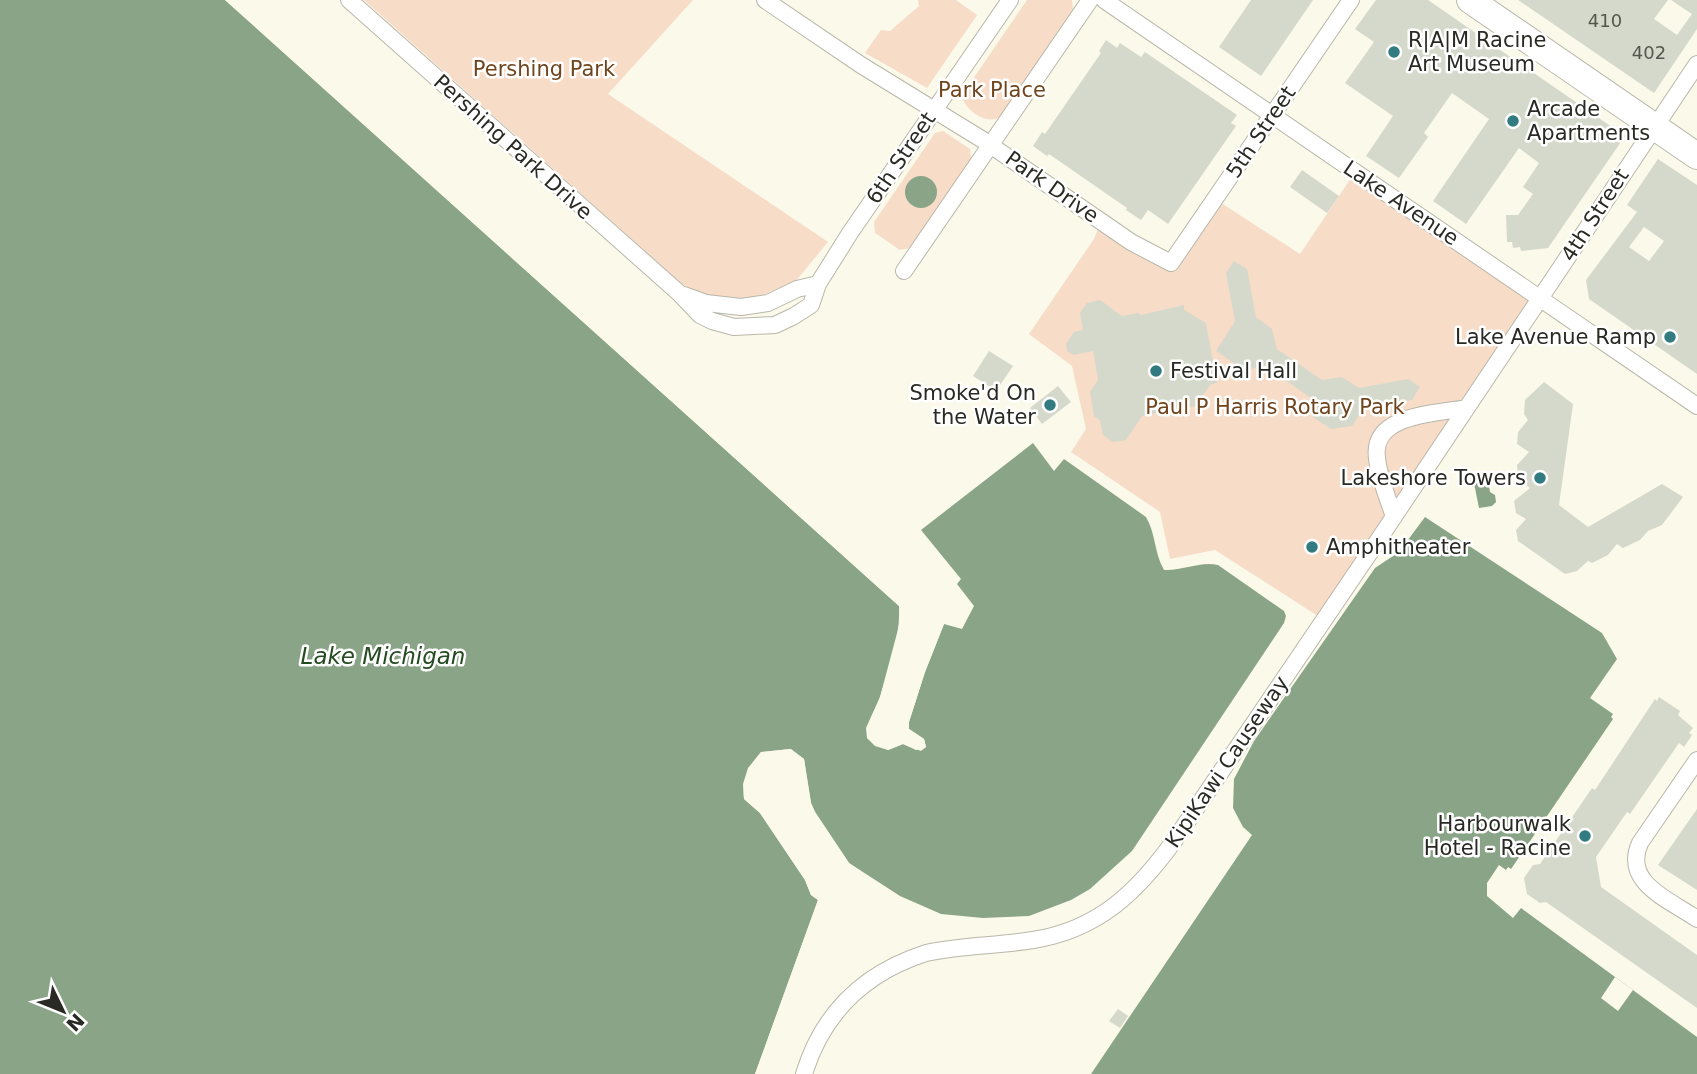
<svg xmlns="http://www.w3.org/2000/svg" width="1697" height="1074" font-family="'DejaVu Sans',sans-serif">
	<rect width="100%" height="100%" fill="#fbf9e9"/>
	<path fill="#f7dcc8" d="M364,0H693L608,94L828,242L795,282L749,300L707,296L682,284Z
		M918,0H956L977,15L927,88L865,53L881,30L890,31L919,6Z
		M1027,0H1072L1073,10L1001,116C989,127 963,110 962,95Z
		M943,131L970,149L971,159L910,248L900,250L875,233L874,222L935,133Z
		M1355,172L1540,297L1324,620L1215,550L1170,559L1160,512L1071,452L1086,429L1072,366L1029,334L1094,239L1101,221L1171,263L1215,199L1300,254Z"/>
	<path fill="#8aa487" d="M0,0H225L899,606C901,635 889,669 880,697C875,711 866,723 867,738L888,750L903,744L916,750L926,747L924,739L909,729V722L925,672L944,624L962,629L974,606L957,584L961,579L921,530L1033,443L1054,471L1064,459L1146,517C1156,534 1154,553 1164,570C1183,571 1200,561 1218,565L1284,611L1286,616L1284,623L1132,851L1090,889L1071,900L1029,916L983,918L941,914L900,896L849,863L815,812L811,803L804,759L790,749L761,752C748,768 742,779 744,799L760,813L805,880L811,895L818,900L755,1074H0Z
		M905 192a16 16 0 1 1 32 0a16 16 0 1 1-32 0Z
		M1488,481L1490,492L1495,495L1496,502L1492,506L1479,508L1474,483Z
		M1425,517L1602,633L1617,659L1590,698L1613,714L1611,717L1613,719L1511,869L1508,867L1506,870L1499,865L1487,883V896L1513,918L1521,908L1697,1037V1074H1091L1252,835L1243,827L1233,808L1234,779L1254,741L1375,568L1399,552Z"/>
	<path fill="#fbf9e9" d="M225,0H230L902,604L904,623L883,698L870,729V737L877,743L888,747L903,740L917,746H922L921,741L906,731V721L921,671L941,623L944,624L925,672L909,722V729L924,739L926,747L921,751L903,744L888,750L875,746L867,738L866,728L880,697L900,622L899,606Z
		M791,749L804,759L811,803L815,812L849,863L867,876L866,880L847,866L812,814L808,804L801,761L790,753L763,755L751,769L746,784L748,798L763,811L808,878L814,893L822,900L759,1074H755L818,900L811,895L805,880L760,813L744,799L743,784L748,768L761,752Z
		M1615,977L1633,990L1618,1011L1601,998Z"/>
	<path fill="#d5d9cb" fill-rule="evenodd" d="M1251,0H1313L1261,76L1219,47Z
		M1376,0H1428L1625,136L1548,248L1521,251L1520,247L1513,248L1512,242H1507L1506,215H1518L1533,194L1523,187L1539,163L1519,148L1466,224L1433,201L1489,119L1452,93L1424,133L1428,137L1399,178L1366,156L1393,116L1345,83L1374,42L1355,29Z
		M1518,0H1668L1654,19L1677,35L1692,14L1671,0H1697V29L1654,93Z
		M1106,40L1117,48L1120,43L1141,57L1145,52L1237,115L1231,123L1236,126L1168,224L1148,210L1141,220L1126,210L1127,208L1049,154L1047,156L1033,146L1042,132L1045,134L1101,53L1099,51Z
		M1658,159L1697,185V374L1589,299L1586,280L1637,212L1627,205ZM1644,227L1664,241L1649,261L1629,247Z
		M1302,170L1339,196L1327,213L1290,187Z
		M1234,261L1247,269L1256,317L1272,329L1277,349L1322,380L1342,377L1359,388L1408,379L1420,387L1412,400L1363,409L1352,426L1331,429L1314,418L1311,398L1265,366L1244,370L1216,351L1235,321L1226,273Z
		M1100,300L1122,316L1138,313L1141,315L1184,305V310L1206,323L1217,383L1211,384L1201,398L1203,405L1187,408L1185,406L1142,416L1126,440L1113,442L1103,435L1100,420L1094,416L1090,392L1098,380L1093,351L1074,355L1067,351L1066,344L1074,332L1083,330L1080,313L1087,303Z
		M989,351L1013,366L996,391L973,376Z
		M1544,382L1573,404L1559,505L1588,527L1662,484L1683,497L1662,525L1648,531L1640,540L1623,548L1617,544L1608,555L1592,563L1588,561L1577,571L1565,574L1518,541L1516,530L1526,519L1516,513L1514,501L1530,488L1518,479L1517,465L1529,452L1517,444L1518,432L1528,420L1524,414L1525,400Z
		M1058,386L1071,402L1042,424L1030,408Z
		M1659,697L1680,711L1678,715L1693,728L1689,733L1692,735L1684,747L1679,743L1630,814L1627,812L1596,857L1601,887L1697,955V1008L1546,902L1540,903L1527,894L1524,878L1533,865L1540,864L1592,788L1595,790L1655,699L1657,701Z
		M1697,809V890L1658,865Z
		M1118,1009L1128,1016L1120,1028L1109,1021Z"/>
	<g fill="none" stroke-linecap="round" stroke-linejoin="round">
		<defs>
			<path id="street" d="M349,0L679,293L700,315L712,321L734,327L775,325L794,316L811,305L818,284L850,233L1010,0
				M765,0L861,65L983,140L1131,242L1171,263L1351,0
				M1104,0L1697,406
				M904,271L1090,0
				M684,295L706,303L741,307L768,303L797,289L818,284
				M1394,517C1388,498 1379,478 1377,458C1371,414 1435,414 1466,408
				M1697,760L1640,843C1622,883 1670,900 1697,919
				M804,1074C823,1012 864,973 926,953C962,945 997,946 1033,940C1098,930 1137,892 1174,841L1383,533L1697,64"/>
			<path id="primary" d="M1470,0L1697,156"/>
		</defs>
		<use href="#street" stroke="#b9b7a9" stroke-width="18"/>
		<use href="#primary" stroke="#b9b7a9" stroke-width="28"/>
		<use href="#street" stroke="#fff" stroke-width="16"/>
		<use href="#primary" stroke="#fff" stroke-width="26"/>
	</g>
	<g fill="#327b81" stroke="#fff" stroke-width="2.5">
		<circle cx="1394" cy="52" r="7"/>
		<circle cx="1513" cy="121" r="7"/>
		<circle cx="1670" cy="337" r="7"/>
		<circle cx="1156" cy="371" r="7"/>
		<circle cx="1050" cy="405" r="7"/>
		<circle cx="1540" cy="478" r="7"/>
		<circle cx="1312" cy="547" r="7"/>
		<circle cx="1585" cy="836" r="7"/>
	</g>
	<g text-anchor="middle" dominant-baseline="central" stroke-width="5" stroke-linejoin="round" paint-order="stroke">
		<g font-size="18" fill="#55564e">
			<text x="1605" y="20">410</text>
			<text x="1649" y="52">402</text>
		</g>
		<g font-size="21" fill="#2a2a24" stroke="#fff" text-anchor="start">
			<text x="1408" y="40">R|A|M Racine<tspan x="1408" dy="24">Art Museum</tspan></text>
			<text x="1527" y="109">Arcade<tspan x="1527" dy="24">Apartments</tspan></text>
			<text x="1656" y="337" text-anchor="end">Lake Avenue Ramp</text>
			<text x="1170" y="371">Festival Hall</text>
			<text x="1036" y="393" text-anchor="end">Smoke'd On<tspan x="1036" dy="24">the Water</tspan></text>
			<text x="1526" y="478" text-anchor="end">Lakeshore Towers</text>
			<text x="1326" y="547">Amphitheater</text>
			<text x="1571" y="824" text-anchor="end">Harbourwalk<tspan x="1571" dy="24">Hotel - Racine</tspan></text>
		</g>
		<g font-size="21" fill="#70451d" stroke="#fff">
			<text x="544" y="69">Pershing Park</text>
			<text x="992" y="90">Park Place</text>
			<text x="1275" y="407">Paul P Harris Rotary Park</text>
		</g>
		<g font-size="21" fill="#2a2a24" stroke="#fff">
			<text transform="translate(1261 132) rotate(-56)">5th Street</text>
			<text transform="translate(513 147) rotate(42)">Pershing Park Drive</text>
			<text transform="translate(901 158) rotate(-56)">6th Street</text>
			<text transform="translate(1052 187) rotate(35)">Park Drive</text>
			<text transform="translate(1401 203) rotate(34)">Lake Avenue</text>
			<text transform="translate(1595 215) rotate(-57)">4th Street</text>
			<text transform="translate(1227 762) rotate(-56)">KipiKawi Causeway</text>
		</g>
		<g font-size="23" font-style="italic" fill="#254b21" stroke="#fff">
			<text x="383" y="656">Lake Michigan</text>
		</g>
	</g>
	<g transform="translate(63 1011) rotate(133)" stroke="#ffffff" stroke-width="5" paint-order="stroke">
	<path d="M0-5L12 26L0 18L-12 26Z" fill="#2a2a24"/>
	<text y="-10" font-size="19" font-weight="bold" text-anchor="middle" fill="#2a2a24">N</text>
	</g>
</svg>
